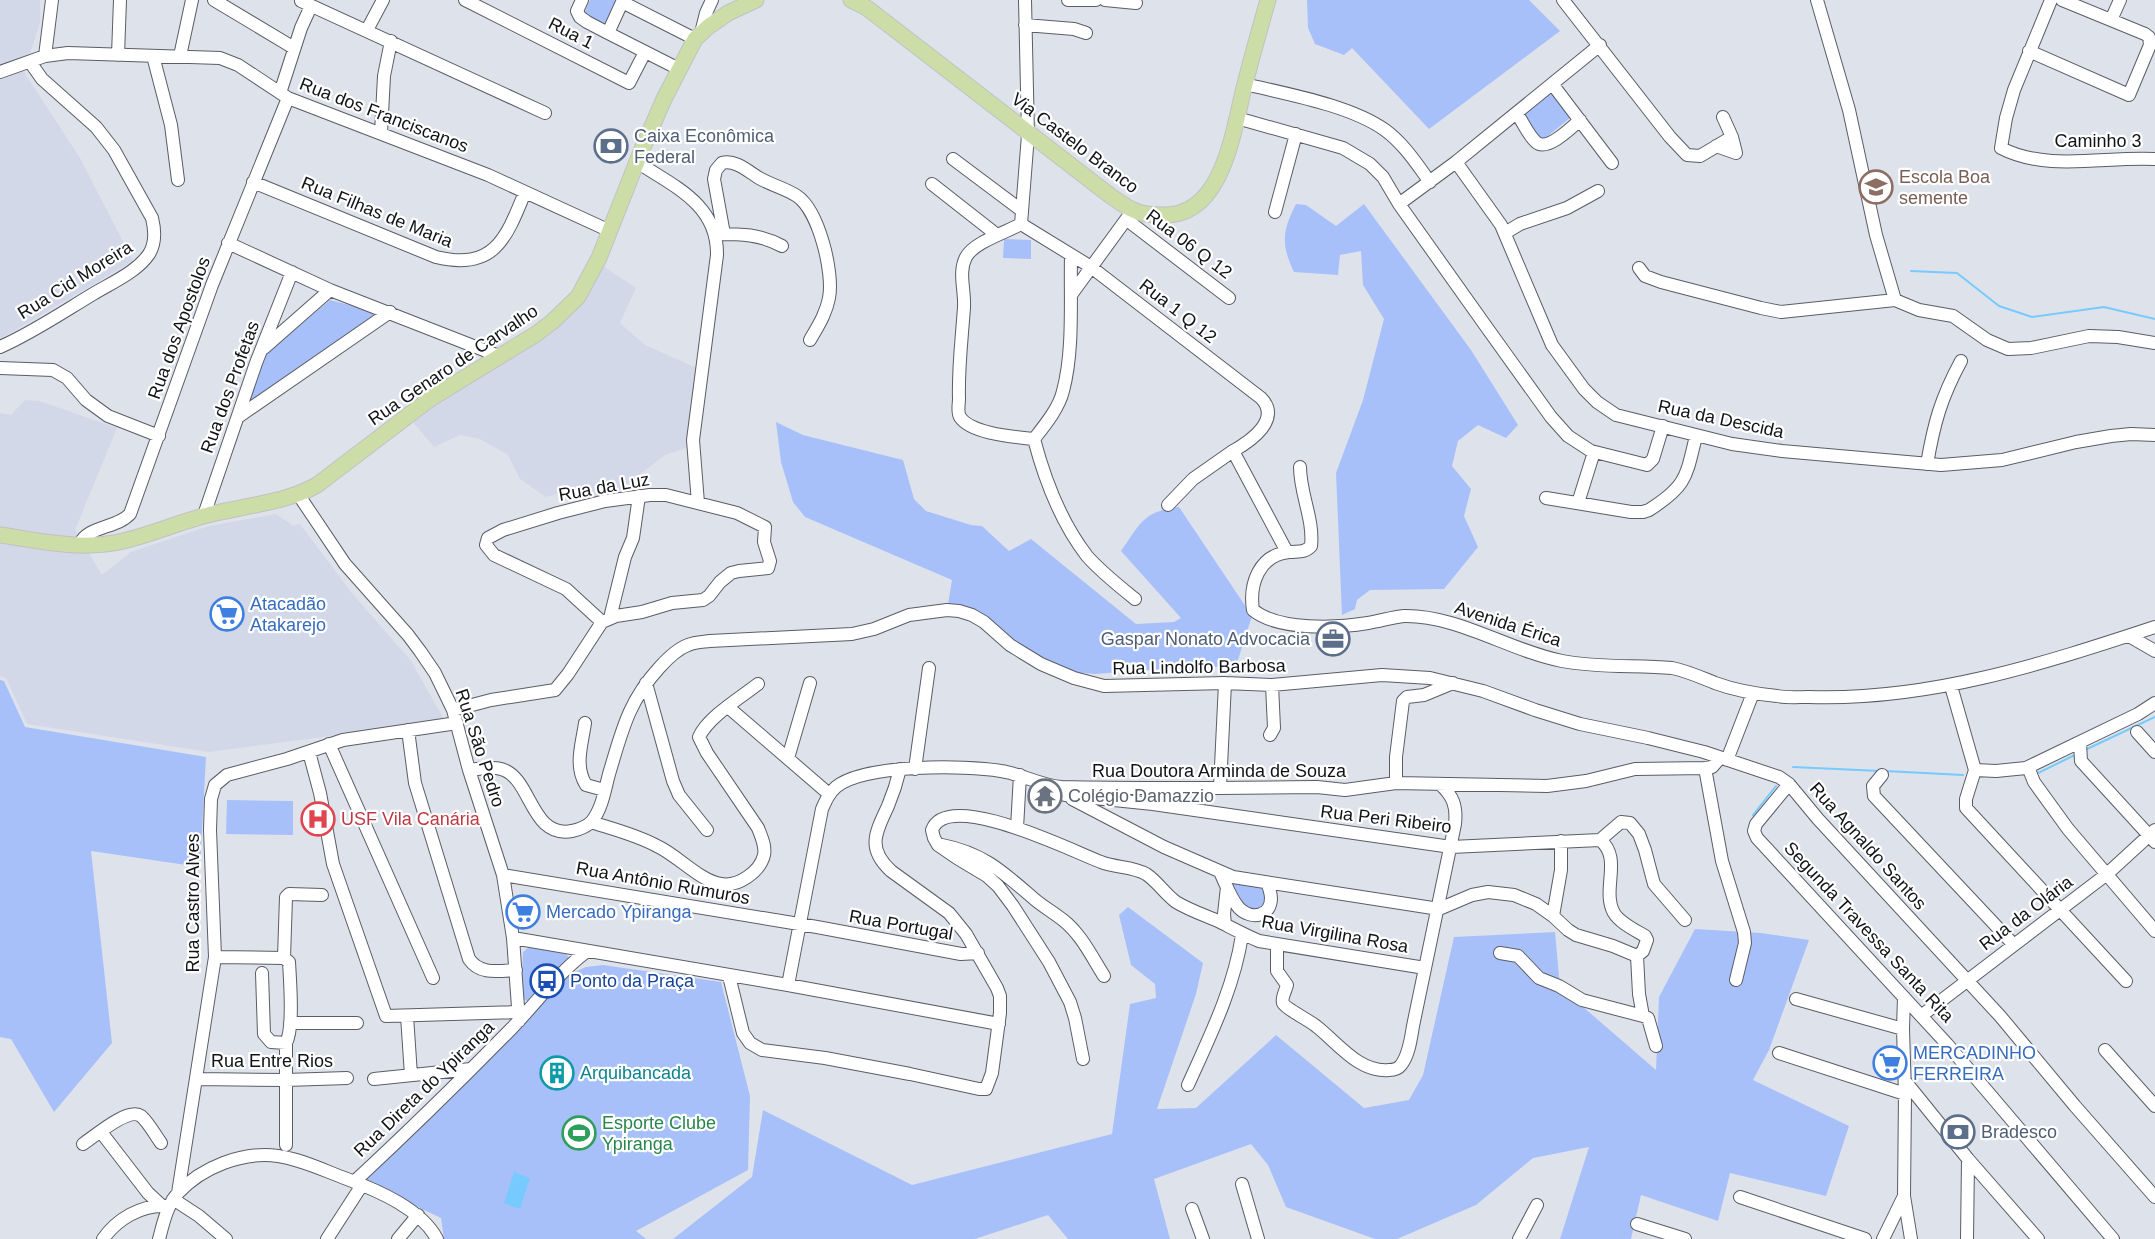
<svg xmlns="http://www.w3.org/2000/svg" width="2155" height="1239" font-family="Arial,sans-serif">
	<rect width="100%" height="100%" fill="#dee2eb"/>
	<path fill="#d2d8e8" d="M0,0H40V23L24,72L80,158L133,261L0,339Z
		M597,262L636,288L620,323L645,345L701,370L688,447L665,455L605,501L568,491L546,497L520,479L508,455L480,439L460,435L434,447L407,415L552,322Z
		M25,400L39,401L117,428L75,530L102,575L131,552L209,526L276,514L294,526L300,524L351,592L411,661L445,721L209,752L27,724L6,678L0,676V413L11,415Z"/>
	<path fill="#a8c0fa" d="M590,0H616L605,24L584,14Z
		M1307,0H1529L1560,31L1429,129L1352,48L1344,55L1315,44L1308,28Z
		M1551,92L1571,117L1542,141L1522,115Z
		M1296,204L1306,205L1336,226L1364,204L1471,350L1518,425L1506,438L1478,425L1458,441L1452,466L1471,489L1464,516L1478,547L1444,589L1370,590L1357,600L1355,609L1342,615L1336,473L1363,400L1384,319L1363,285L1361,251L1340,255L1338,275L1294,272C1281,245 1282,231 1296,204Z
		M1004,239L1031,240V259L1003,258Z
		M330,300L376,312L377,315L253,402L249,397L263,357Z
		M776,422L803,435L903,460L914,499L926,511L971,525L982,526L1009,551L1031,539L1136,624L1174,622L1181,618L1121,551C1140,524 1143,511 1179,507L1252,616L1236,666L1162,669L1095,674L1068,672L1010,645L979,619L947,610L952,580L805,517L793,502L781,462Z
		M0,680L4,681L25,727L206,757L200,867L91,851L112,1043L54,1112L11,1039L0,1037Z
		M227,800L293,801V835L226,834Z
		M1226,879L1265,886L1266,889L1264,911H1247Z
		M1128,907L1203,963L1196,994L1157,1109L1196,1108L1276,1035L1364,1108L1409,1100L1423,1075L1454,937L1555,932L1560,987L1656,1070L1659,997L1695,929L1761,933L1809,940L1769,1050L1753,1080L1849,1126L1826,1196L1730,1173L1718,1221L1641,1195L1631,1239H1560L1589,1147L1533,1158L1476,1205L1397,1239H1375L1286,1207L1268,1165L1251,1144L1154,1179L1170,1239H1068L1048,1215L975,1239H673L752,1177L763,1110L912,1185L1112,1134L1130,1004L1156,998L1155,984L1131,965L1119,915Z
		M529,947L566,954L570,959L528,1002L521,997L523,952Z
		M603,965L721,982L750,1096L748,1170L636,1231L646,1239H444L441,1218L363,1181L568,975L586,967Z"/>
	<path fill="#77cafd" d="M514,1172L530,1178L520,1209L504,1203Z"/>
	<g fill="none" stroke-linecap="round" stroke-linejoin="round">
		<path stroke="#77cafd" stroke-width="2" d="M1911,271L1957,273L1999,306L2032,317L2104,307L2155,319
			M2085,750L2155,717
			M1793,767L1880,771
			M1885,771L1963,775
			M2036,774L2077,754
			M1753,815L1776,786"/>
		<defs>
			<path id="minor" d="M214,0L294,48
				M465,0L629,83L645,52
				M582,0L577,11L580,17L587,22L608,33L623,0
				M1068,0H1096
				M1105,0L1136,3
				M1563,0L1670,137L1687,155L1700,156L1732,137
				M1817,0L1849,110L1876,235L1895,300
				M2051,0L2014,90L2006,118L2001,148C2047,172 2106,156 2155,159
				M301,1L545,113
				M622,2L695,39
				M2111,20L2120,0
				M1025,25L1074,29L1086,33
				M367,30L383,0
				M608,33L679,69
				M701,33L706,13L712,0
				M2029,51L2129,95L2150,45L2149,37L2145,34L2062,0
				M118,55L120,0
				M45,56L52,0
				M153,56L171,125L178,180
				M180,56L192,0
				M0,72L45,56L68,53L220,58L238,65L288,98L488,175L610,231
				M1245,84C1286,94 1350,105 1385,130C1404,144 1416,163 1430,182
				M1553,85L1612,163
				M280,93L301,28L311,6
				M1517,114C1523,122 1528,135 1536,142C1547,152 1571,128 1580,120
				M1237,118L1343,148L1370,164L1383,177L1399,204L1485,325L1551,417L1568,436L1591,451L1647,465L1653,459L1663,426
				M381,133L384,76L391,41
				M1716,146L1736,153L1732,137L1723,117
				M953,159L1021,210
				M637,162C673,186 718,204 717,255L693,440L698,503
				M1456,162L1501,225L1552,345L1584,389L1597,402L1616,415L1732,444L1782,451L1941,465L2002,460L2076,442L2111,436L2131,434L2155,435
				M253,182L436,257C494,271 506,239 525,192
				M932,184L997,235
				M1399,204L1456,162L1600,45
				M1275,212L1296,134
				M1127,220L1229,298
				M1021,224C1007,232 974,242 966,257C958,272 965,290 964,307C962,338 958,367 959,399C959,404 957,412 960,417C971,434 1016,437 1034,439C1045,425 1059,408 1063,391C1074,350 1070,299 1071,256
				M1021,224L1091,267L1261,398C1282,419 1251,441 1233,451L1287,552
				M1021,224L1028,135L1025,0
				M1505,233L1520,224L1567,208L1598,191
				M717,234C741,234 760,234 782,246
				M724,234L714,179L716,170L722,163C735,159 749,172 759,178C771,185 785,188 797,196C819,211 834,273 829,298C826,314 818,326 810,340
				M228,243L330,290L499,356
				M1639,268L1645,276L1661,282L1761,308L1781,312L1895,300L1919,310L1953,316L1987,340L2008,349L2031,348L2089,336L2118,337L2155,343
				M1071,295L1130,214
				M0,347C32,333 63,312 93,294C111,283 137,272 149,254C156,243 155,230 152,218L114,150L96,127L42,79L30,62
				M264,348L330,290
				M0,368L53,370L67,378L86,400L108,416L159,436
				M238,417L390,312
				M1034,439C1045,481 1060,521 1087,556C1101,572 1119,586 1135,599
				M1927,464C1934,423 1941,398 1961,361
				M1300,467C1300,494 1314,519 1311,546C1305,553 1298,551 1289,552C1259,555 1249,584 1253,610C1279,631 1337,628 1368,623C1381,621 1392,617 1404,616C1458,615 1510,651 1562,661C1598,668 1636,665 1672,668C1687,671 1700,677 1715,683C1734,690 1756,694 1777,696C1787,698 1798,697 1809,697C1928,701 2043,664 2155,627
				M298,494L345,564L408,635L420,651L435,673L453,710L469,770L503,875L513,938L519,1021
				M1546,498L1631,512H1643L1649,510C1687,486 1686,477 1696,436
				M1578,503L1594,452
				M1168,505L1193,479L1233,451
				M204,515L256,363L292,272
				M79,545C88,525 116,529 130,514L212,285L288,98
				M610,618L625,557L633,538L639,496
				M2129,636L2155,651
				M646,683L673,781L679,795L707,830
				M1951,686L1975,770
				M728,707L829,794
				M453,710L491,700L555,690L568,674L602,622L616,616L642,612L672,603L703,600L709,596L720,582L731,573L739,571L768,568L770,561L764,542L765,527L737,513L666,495H650L605,501L558,513L503,530L488,538L486,545L494,555L566,589L602,622
				M585,723C582,744 574,766 586,785L604,790
				M408,730L415,783L469,959C480,975 498,971 516,970
				M2137,732L2155,752
				M1270,735L1274,728L1272,685
				M2080,743L2081,761L2155,842
				M329,744L433,978
				M309,752L320,793L333,864L386,1016L518,1012
				M788,758L810,683
				M1727,760L1753,693
				M2028,767L2034,782L2068,829L2155,931
				M1705,768L1722,861L1744,932L1745,943L1736,980
				M915,769L929,668
				M469,770C480,769 491,766 501,769C532,777 530,839 572,831C578,830 588,826 592,821C602,809 605,789 609,774C622,731 628,702 659,668C667,659 677,649 688,645C695,642 703,642 710,641L852,634L874,629L909,615L947,610L959,611L972,615L984,622L1010,645L1041,664L1074,678L1104,686L1225,683L1272,685L1382,675L1430,678L1483,691L1535,710L1580,724L1648,738L1704,752L1779,777L1789,784L1818,819L2000,1016L2075,1106L2155,1197
				M1975,770L1966,799V808L2126,981
				M1975,770L1996,771L2026,768L2138,714L2155,703
				M1882,775L1873,786L1874,796L2014,945
				M1396,783V757L1403,701L1407,697L1424,695L1453,683
				M1789,784L1756,824L1754,831L1757,838L1947,1044L2113,1239
				M1220,787L1225,683
				M1065,795L1153,804L1451,847L1600,840C1623,858 1601,890 1614,913C1620,923 1635,930 1645,936L1647,940L1643,951L1637,956
				M1072,799L1164,847L1233,877L1439,909L1472,895L1488,892L1514,895L1536,904L1553,916L1568,930L1576,935L1613,946L1637,956
				M591,822C613,829 637,835 657,846C677,855 700,881 721,884C738,887 760,872 764,855C766,846 761,836 758,828L707,753L699,737C708,717 740,698 758,684
				M1017,828L1020,775
				M1600,840L1621,822L1630,823L1639,834L1645,850L1654,884L1685,920
				M942,845C983,853 1003,872 1033,898C1042,906 1053,912 1063,920C1081,934 1092,957 1104,976
				M1221,874C1226,885 1231,899 1239,908C1251,920 1271,917 1271,898C1271,893 1269,889 1268,884
				M503,875L817,927L961,954L978,953
				M1553,916L1561,870V841
				M1225,924L1224,914L1227,887
				M513,938L788,985L999,1024
				M1277,945V971L1287,985C1286,990 1281,998 1283,1003C1285,1008 1310,1021 1316,1026C1338,1043 1359,1073 1389,1070C1394,1070 1398,1069 1401,1065C1409,1055 1411,1038 1413,1026L1455,824C1457,806 1453,796 1440,784
				M1500,953L1518,956L1539,978L1559,986L1582,1000L1643,1016
				M1637,956L1639,994L1643,1016L1648,1018L1656,1046
				M215,957L284,958L289,962C290,980 294,1029 286,1043V1145
				M284,958L286,897L289,894L322,895
				M262,973L264,1034L271,1042L286,1043
				M729,976L743,1033L750,1043L762,1050L825,1058L910,1074L979,1089H986L992,1073L1000,1013V996L997,988L966,934L949,913L891,871C866,848 876,832 888,806C893,794 897,782 900,769
				M788,985L822,809C826,800 829,793 836,787C864,764 965,765 1001,771C1022,774 1041,786 1062,787C1147,789 1232,788 1317,787L1345,790L1396,783L1547,786L1586,781L1635,769L1705,768L1712,767L1720,758
				M1796,999L1903,1029L1904,997
				M407,1016L411,1075
				M1921,1016L2107,874L2155,830
				M290,1023H357
				M1903,1029L1905,1094L1904,1196L1911,1239
				M2105,1050L2155,1106
				M1779,1053L1905,1094
				M1083,1059L1075,1018L1070,1002L1049,962L1013,906L998,886L987,876L957,858L938,845L934,838L932,830C947,788 1074,852 1101,862C1116,868 1132,866 1146,874C1157,881 1165,894 1176,902C1189,910 1204,915 1218,921C1232,928 1245,935 1259,941L1425,968
				M197,1079L286,1080L347,1078
				M374,1079L471,1069
				M1905,1081L1968,1159L2038,1239
				M1188,1085C1210,1036 1234,988 1242,935
				M101,1132L148,1193L162,1206
				M83,1144C95,1136 128,1107 141,1116C149,1123 155,1135 161,1143
				M354,1182C408,1132 461,1080 512,1028C537,1002 557,974 586,952
				M1242,1184L1258,1239
				M178,1193L215,957L210,830L211,799L215,785L227,775L287,759L343,740L457,723
				M1740,1197L1865,1239
				M173,1199L199,1216L226,1239
				M1192,1209L1203,1239
				M1637,1224L1685,1239
				M103,1239C117,1219 141,1205 165,1206
				M159,1239C163,1224 167,1205 178,1193C202,1167 243,1151 278,1156C301,1159 325,1171 347,1179C379,1191 421,1209 437,1239
				M327,1239L362,1185
				M398,1239L418,1215
				M1519,1239L1537,1205
				M1883,1239L1904,1196
				M1967,1239L1968,1159"/>
			<path id="major" d="M851,0L867,8L1108,194C1115,199 1123,205 1131,209C1140,214 1152,215 1162,215C1224,218 1233,129 1245,84C1252,56 1260,28 1268,0
				M0,535C39,541 79,550 119,542C152,535 183,520 216,513C250,505 287,502 317,485L430,399L536,334L552,322L578,297L599,258L640,154L664,99L695,39L708,27L728,13L756,0"/>
		</defs>
		<use href="#minor" stroke="#5a5d65" stroke-width="14"/>
		<use href="#major" stroke="#c1c2c2" stroke-width="17"/>
		<use href="#minor" stroke="#fff" stroke-width="12"/>
		<use href="#major" stroke="#cddda7" stroke-width="15"/>
	</g>
	<defs>
		<symbol id="bank-ring" viewBox="-11 -11 22 22"><circle r="9.5" fill="#fff" stroke="#5c6f8a" stroke-width="1.5"/><path d="M-6-4H6V4H-6ZM0-2.3a2.3 2.3 0 1 0 0 4.6a2.3 2.3 0 1 0 0-4.6Z" fill="#5c6f8a"/></symbol>
		<symbol id="school-ring" viewBox="-11 -11 22 22"><circle r="9.5" fill="#fff" stroke="#8d6e63" stroke-width="1.5"/><path d="M0-5L7-2L0 1L-7-2ZM-4 1L0 2.5L4 1V4Q0 6-4 4Z" fill="#8d6e63"/></symbol>
		<symbol id="supermarket-ring" viewBox="-11 -11 22 22"><circle r="9.5" fill="#fff" stroke="#3f7fe0" stroke-width="1.5"/><path d="M-6-5.5h2.5l.6 2H6L4.5 2H-2.5L-4.4-4H-6ZM-1.5 3.2a1.3 1.3 0 1 0 .1 0ZM3 3.2a1.3 1.3 0 1 0 .1 0Z" fill="#3f7fe0"/></symbol>
		<symbol id="office-ring" viewBox="-11 -11 22 22"><circle r="9.5" fill="#fff" stroke="#5c6f8a" stroke-width="1.5"/><path d="M-6-3h4V-5.5h4V-3h4V5H-6ZM-1-4.5V-3h2v-1.5ZM-6 0V1H6V0Z" fill="#5c6f8a"/></symbol>
		<symbol id="temple-ring" viewBox="-11 -11 22 22"><circle r="9.5" fill="#fff" stroke="#6b7280" stroke-width="1.5"/><path d="M0-6L5-2H3V0L6.5 2.5H4V6H1.5V3h-3V6H-4V2.5H-6.5L-3 0V-2H-5Z" fill="#6b7280"/></symbol>
		<symbol id="hospital-ring" viewBox="-11 -11 22 22"><circle r="9.5" fill="#fff" stroke="#e0444e" stroke-width="1.5"/><path d="M-5-5h3v3.5h4V-5h3V5h-3V1.5h-4V5h-3Z" fill="#e0444e"/></symbol>
		<symbol id="bus-ring" viewBox="-11 -11 22 22"><circle r="9.5" fill="#fff" stroke="#1a4fb4" stroke-width="1.5"/><path d="M-5-6H5V4H4V6H2V4H-2V6H-4V4H-5ZM-3.5-4V0h7V-4ZM-3.5 1.2v1.5H-2V1.2ZM2 1.2v1.5H3.5V1.2Z" fill="#1a4fb4"/></symbol>
		<symbol id="building-ring" viewBox="-11 -11 22 22"><circle r="9.5" fill="#fff" stroke="#0f9aa8" stroke-width="1.5"/><path d="M-4-6H4V6H1V3H-1V6H-4ZM-2.5-4.3h1.7v1.8h-1.7ZM.8-4.3h1.7v1.8H.8ZM-2.5-1h1.7V.8h-1.7ZM.8-1h1.7V.8H.8Z" fill="#0f9aa8"/></symbol>
		<symbol id="stadium-ring" viewBox="-11 -11 22 22"><circle r="9.5" fill="#fff" stroke="#2e9e5b" stroke-width="1.5"/><path d="M0-5a6.5 5 0 1 0 0 10a6.5 5 0 1 0 0-10ZM-3.5-1.8h7v3.6h-7Z" fill="#2e9e5b"/></symbol>
	</defs>
	<g fill-rule="evenodd">
		<use href="#bank-ring" x="592" y="127" width="38" height="38"/>
		<use href="#school-ring" x="1857" y="168" width="38" height="38"/>
		<use href="#supermarket-ring" x="208" y="595" width="38" height="38"/>
		<use href="#office-ring" x="1314" y="620" width="38" height="38"/>
		<use href="#temple-ring" x="1026" y="777" width="38" height="38"/>
		<use href="#hospital-ring" x="299" y="800" width="38" height="38"/>
		<use href="#supermarket-ring" x="504" y="893" width="38" height="38"/>
		<use href="#bus-ring" x="528" y="962" width="38" height="38"/>
		<use href="#supermarket-ring" x="1871" y="1044" width="38" height="38"/>
		<use href="#building-ring" x="538" y="1054" width="38" height="38"/>
		<use href="#bank-ring" x="1939" y="1113" width="38" height="38"/>
		<use href="#stadium-ring" x="560" y="1114" width="38" height="38"/>
	</g>
	<g text-anchor="middle" dominant-baseline="central" stroke-width="4.5" stroke-linejoin="round" paint-order="stroke">
		<g font-size="18" fill="#111316" stroke="#fff">
			<text transform="translate(571 33) rotate(27)">Rua 1</text>
			<text transform="translate(384 115) rotate(21)">Rua dos Franciscanos</text>
			<text x="2098" y="141">Caminho 3</text>
			<text transform="translate(1075 143) rotate(37)">Via Castelo Branco</text>
			<text transform="translate(377 212) rotate(22)">Rua Filhas de Maria</text>
			<text transform="translate(1189 244) rotate(37)">Rua 06 Q 12</text>
			<text transform="translate(75 280) rotate(-32)">Rua Cid Moreira</text>
			<text transform="translate(1178 311) rotate(38)">Rua 1 Q 12</text>
			<text transform="translate(179 328) rotate(-70)">Rua dos Apostolos</text>
			<text transform="translate(453 365) rotate(-34)">Rua Genaro de Carvalho</text>
			<text transform="translate(230 387) rotate(-70)">Rua dos Profetas</text>
			<text transform="translate(1721 419) rotate(12)">Rua da Descida</text>
			<text transform="translate(604 487) rotate(-10)">Rua da Luz</text>
			<text transform="translate(1508 624) rotate(18)">Avenida Érica</text>
			<text transform="translate(1199 667) rotate(-1)">Rua Lindolfo Barbosa</text>
			<text transform="translate(480 748) rotate(72)">Rua São Pedro</text>
			<text x="1219" y="771">Rua Doutora Arminda de Souza</text>
			<text transform="translate(1386 819) rotate(7)">Rua Peri Ribeiro</text>
			<text transform="translate(1868 846) rotate(48)">Rua Agnaldo Santos</text>
			<text transform="translate(663 883) rotate(10)">Rua Antônio Rumuros</text>
			<text transform="translate(193 903) rotate(-90)">Rua Castro Alves</text>
			<text transform="translate(2026 913) rotate(-37)">Rua da Olária</text>
			<text transform="translate(901 925) rotate(10)">Rua Portugal</text>
			<text transform="translate(1869 932) rotate(47)">Segunda Travessa Santa Rita</text>
			<text transform="translate(1335 934) rotate(10)">Rua Virgilina Rosa</text>
			<text x="272" y="1061">Rua Entre Rios</text>
			<text transform="translate(424 1089) rotate(-44)">Rua Direta do Ypiranga</text>
		</g>
		<g font-size="18" fill="#4e5e75" stroke="#fff" text-anchor="start">
			<text x="634" y="136">Caixa Econômica<tspan x="634" dy="21">Federal</tspan></text>
			<text x="1310" y="639" text-anchor="end">Gaspar Nonato Advocacia</text>
			<text x="1981" y="1132">Bradesco</text>
		</g>
		<g font-size="18" fill="#785e54" stroke="#fff" text-anchor="start">
			<text x="1899" y="177">Escola Boa<tspan x="1899" dy="21">semente</tspan></text>
		</g>
		<g font-size="18" fill="#366cbe" stroke="#fff" text-anchor="start">
			<text x="250" y="604">Atacadão<tspan x="250" dy="21">Atakarejo</tspan></text>
			<text x="546" y="912">Mercado Ypiranga</text>
			<text x="1913" y="1053">MERCADINHO<tspan x="1913" dy="21">FERREIRA</tspan></text>
		</g>
		<g font-size="18" fill="#5b616d" stroke="#fff" text-anchor="start">
			<text x="1068" y="796">Colégio Damazzio</text>
		</g>
		<g font-size="18" fill="#be3a42" stroke="#fff" text-anchor="start">
			<text x="341" y="819">USF Vila Canária</text>
		</g>
		<g font-size="18" fill="#164399" stroke="#fff" text-anchor="start">
			<text x="570" y="981">Ponto da Praça</text>
		</g>
		<g font-size="18" fill="#0d838f" stroke="#fff" text-anchor="start">
			<text x="580" y="1073">Arquibancada</text>
		</g>
		<g font-size="18" fill="#27864d" stroke="#fff" text-anchor="start">
			<text x="602" y="1123">Esporte Clube<tspan x="602" dy="21">Ypiranga</tspan></text>
		</g>
	</g>
</svg>
